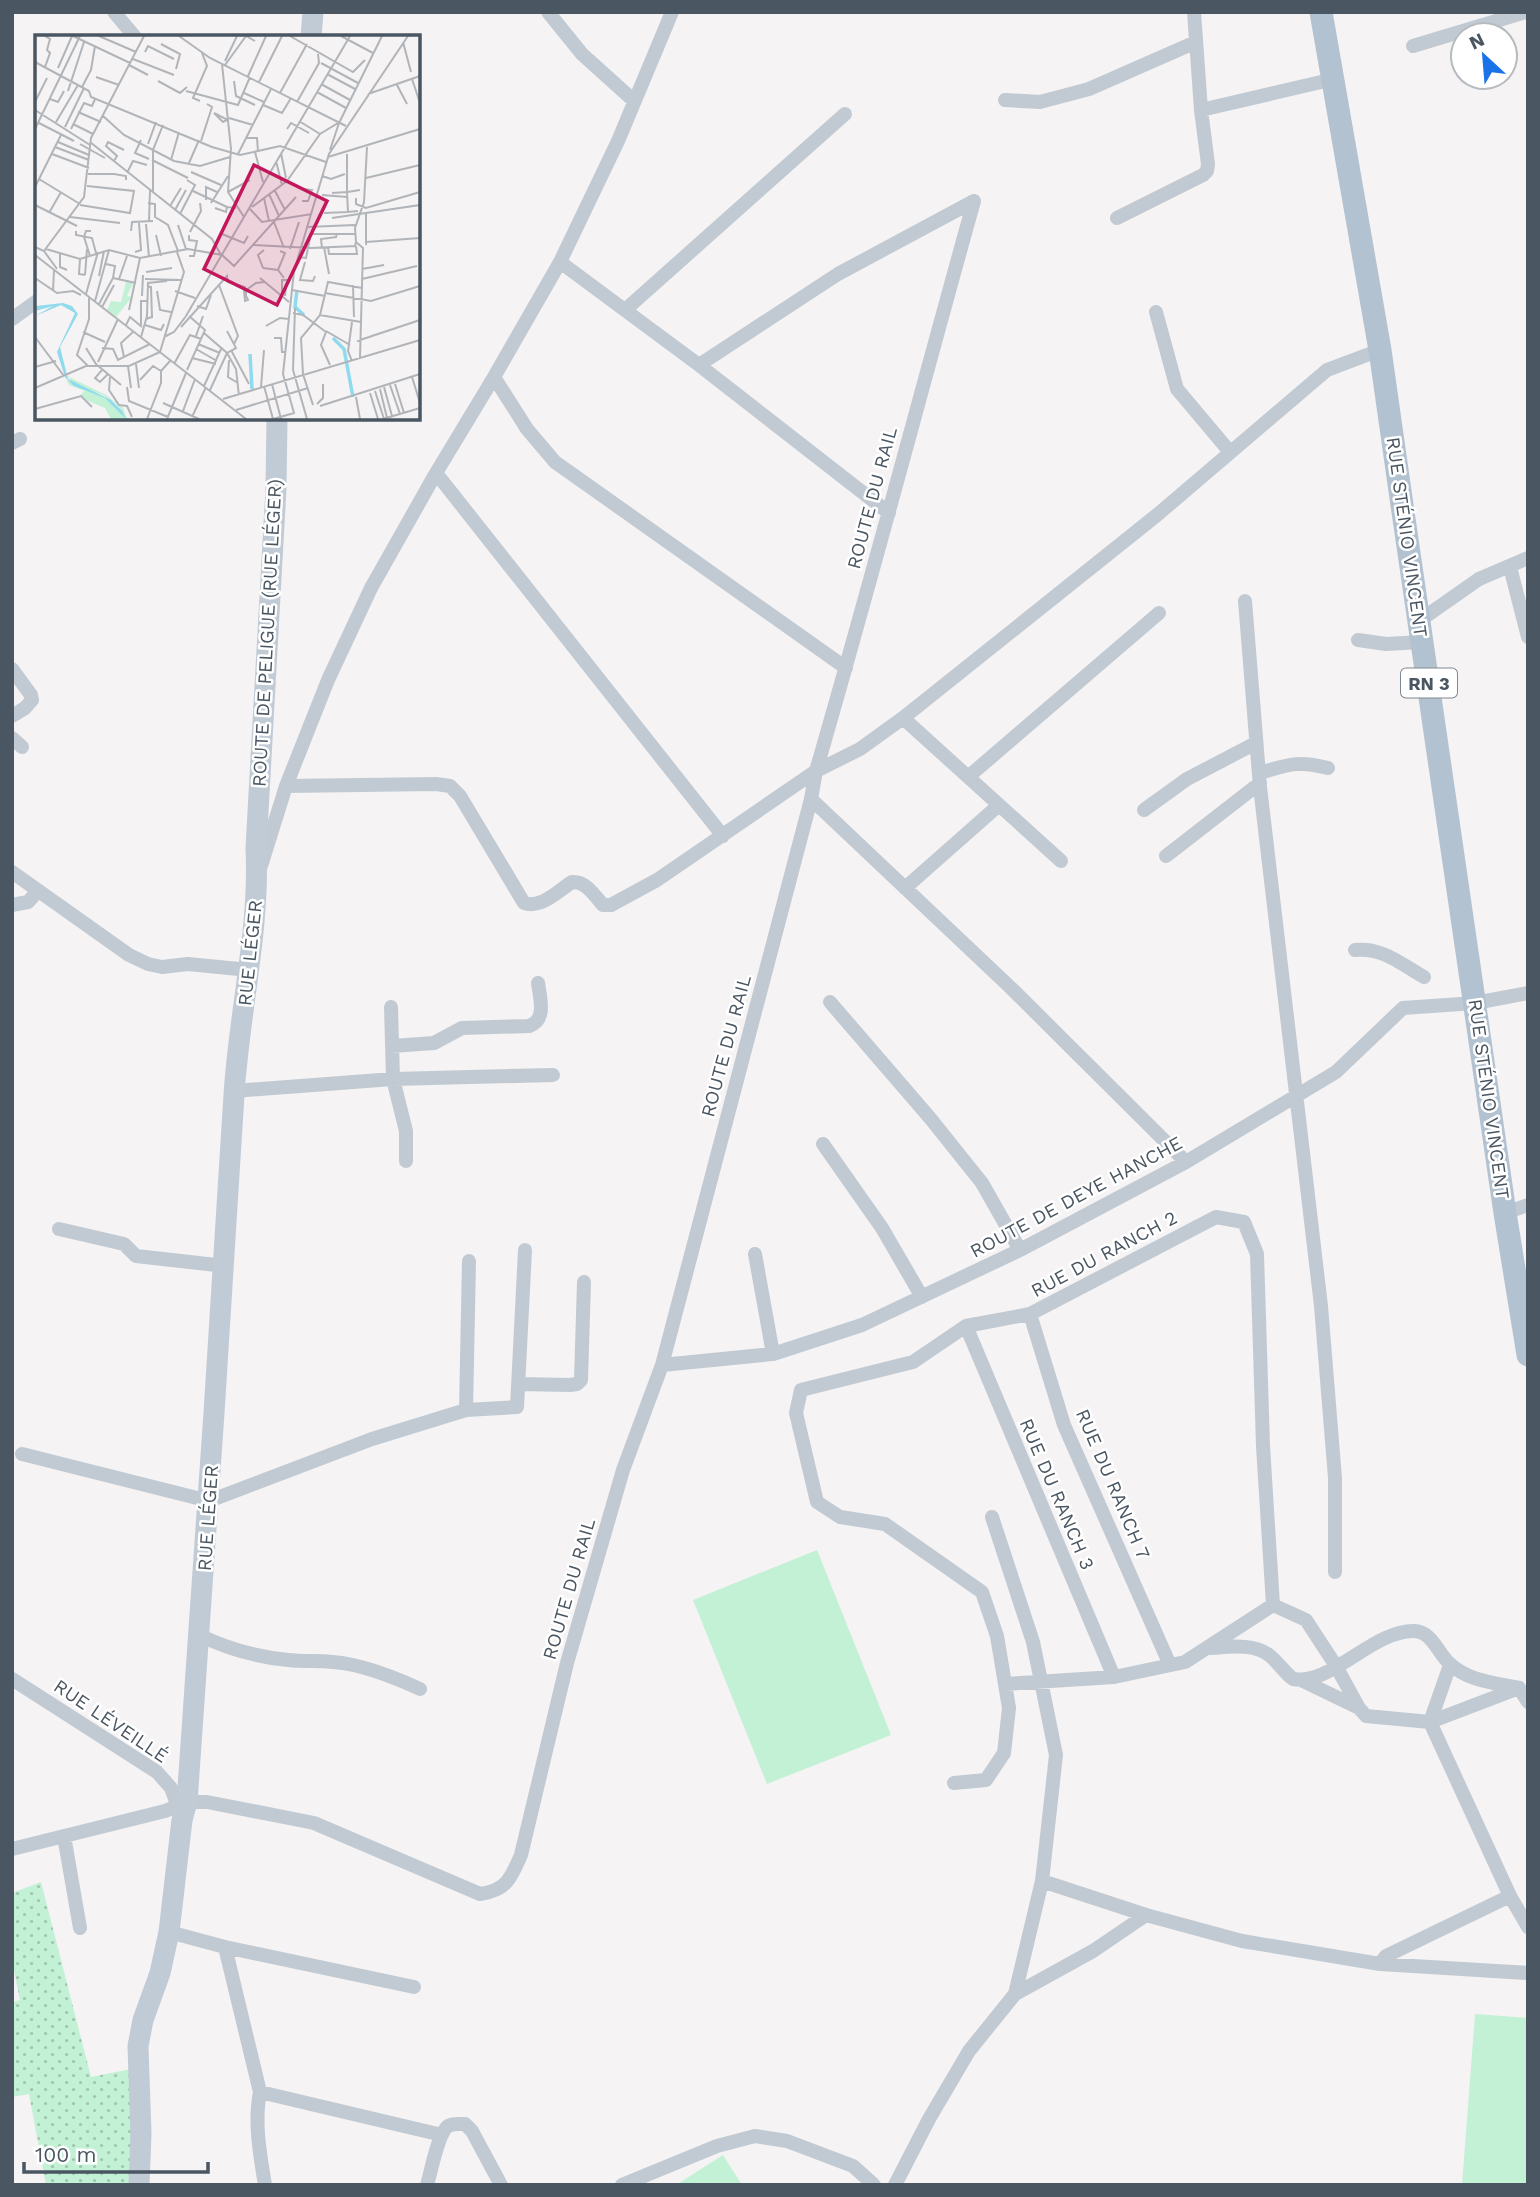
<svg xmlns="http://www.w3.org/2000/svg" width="1540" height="2197" font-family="'Work Sans',sans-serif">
	<defs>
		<pattern id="grass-dots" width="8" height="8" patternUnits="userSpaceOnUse" patternTransform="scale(1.75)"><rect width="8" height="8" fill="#c3f1d5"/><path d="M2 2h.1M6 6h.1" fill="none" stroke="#a0c6b0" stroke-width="1.8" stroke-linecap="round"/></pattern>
	</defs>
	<rect width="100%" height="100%" fill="#f5f3f3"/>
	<path fill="url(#grass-dots)" d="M41,1882L91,2077L136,2068L130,2185H46L29,2094L12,2097V2002L20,2000L12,1961V1893Z"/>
	<path fill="#c3f1d5" d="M817,1550L891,1735L767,1784L693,1600Z
		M1475,2014L1528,2018V2185H1462Z
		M723,2155L742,2185H676Z"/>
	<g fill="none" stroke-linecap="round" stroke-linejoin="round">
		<path stroke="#c1cad2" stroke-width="14" d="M114,12L135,37
			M548,12L582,54L633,100
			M1413,46L1526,12
			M1005,100L1040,102L1089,89L1196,42
			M1201,110L1334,79
			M1117,218L1203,175L1207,171L1208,164L1201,110L1194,12
			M560,262L699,365L889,513
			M625,310L845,114
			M1156,312L1177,389L1230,452
			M12,319L37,301
			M699,365L838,274L974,201
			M494,377L527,429L555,462L846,668
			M12,443L20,439
			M436,473L723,836
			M1510,567L1528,637
			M1245,601L1260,787L1321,1306L1335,1478V1572
			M1419,621L1479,579L1528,558
			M1358,640L1386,644L1422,642
			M12,669L31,695L32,700L25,708L12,716
			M903,718L1061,861
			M12,738L22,747
			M1259,773C1288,765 1297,760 1328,768
			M968,777L1159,613
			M286,786L436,784L450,786L460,796L524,903C541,909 558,891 572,882C586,881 594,895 603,905H611L657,880L816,771L860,749L903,718L1157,515L1327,370L1380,350
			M811,799L1011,988L1186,1162
			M1144,810L1187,779L1256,743
			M1166,856L1260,783
			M261,866L286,786L328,680L371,588L436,473L494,377L560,262L618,141L672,12
			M12,872L129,955L148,964L162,967L188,964L249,970
			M905,888L999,805
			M12,905L28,902L38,891
			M1355,950C1382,947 1401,964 1424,977
			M830,1002L930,1118L982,1183L1020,1250
			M391,1007L393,1079L406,1131V1161
			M392,1046L434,1043L462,1028L529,1026C547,1020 540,998 538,983
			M234,1091L393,1079L553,1075
			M823,1144L882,1228L922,1297
			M1505,1213L1528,1205
			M59,1229L124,1244L136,1256L225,1266
			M755,1254L773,1354
			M1030,1314L1064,1425L1170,1665
			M966,1326L1114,1677
			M662,1365L773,1354L862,1325L1020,1250L1186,1162L1336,1072L1403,1008L1475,1003L1528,993
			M519,1384L570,1385L577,1384L581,1380L584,1282
			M466,1410L517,1407L525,1250
			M22,1454L209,1501L372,1439L466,1410L469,1261
			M992,1517L1033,1642L1056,1755L1042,1881L1015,1994
			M199,1635C228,1649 256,1657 288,1660C308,1662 328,1660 348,1664C374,1669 396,1678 420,1689
			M1210,1648C1229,1647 1253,1643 1269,1655C1278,1662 1284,1672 1293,1679C1331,1686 1374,1629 1415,1631C1432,1632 1438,1653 1449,1663C1467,1681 1496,1683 1519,1688
			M12,1679L157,1772L171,1788L177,1804
			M1301,1680L1359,1708
			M1005,1684L1114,1677L1185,1662L1273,1605L1306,1620L1336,1666L1359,1708L1366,1716L1430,1722L1450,1665
			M1528,1702L1519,1688L1430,1722L1510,1896L1528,1927
			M954,1783L986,1780L1004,1753L1009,1708L997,1636L982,1592L885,1524L840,1517L817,1502L796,1413L801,1390L913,1362L966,1326L1030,1314L1216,1217L1244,1222L1257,1254L1263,1446L1273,1605
			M64,1836L80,1928
			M12,1849L165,1811L187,1802H207L314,1823L480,1894C507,1890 511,1878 521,1855L567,1663L623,1470L662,1365L811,799L816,771C871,582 921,391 974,201
			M1042,1881L1146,1915L1242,1941L1380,1964L1528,1973
			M169,1932L225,1947L414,1987
			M225,1947L260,2092C254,2122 260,2155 265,2185
			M1380,1964L1386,1956L1510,1896
			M260,2092L442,2135
			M427,2185C431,2172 438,2133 448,2126C453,2123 459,2124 465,2124L472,2131L501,2185
			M622,2185L717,2146L755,2136L787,2141L853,2166L874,2185
			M895,2185L929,2119L969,2051L1015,1994L1093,1951L1146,1915"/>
		<path stroke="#c1cbd6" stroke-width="21" d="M311,37L313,12
			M139,2185L141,2134L138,2046L143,2020L160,1973L169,1932L182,1820L187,1802C204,1566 220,1331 234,1095C239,1012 260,931 256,848L276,488L277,418"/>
		<path stroke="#b3c2d1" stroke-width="23" d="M1321,12L1380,350L1402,505L1505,1213L1528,1355"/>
	</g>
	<g text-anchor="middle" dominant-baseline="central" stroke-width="5" stroke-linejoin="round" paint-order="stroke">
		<rect fill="#fff" stroke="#808990" stroke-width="2" x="1401" y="668.5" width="56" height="29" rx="5"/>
		<g font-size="18" font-weight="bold" fill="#4a5661">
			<text x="1429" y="683">RN 3</text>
		</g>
		<g font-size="19" fill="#4a5661" stroke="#fff">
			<text transform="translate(872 498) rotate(-75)">ROUTE DU RAIL</text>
			<text transform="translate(1407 537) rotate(82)">RUE STÉNIO VINCENT</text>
			<text transform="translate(267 633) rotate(-87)">ROUTE DE PELIGUE (RUE LÉGER)</text>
			<text transform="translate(250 953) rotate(-84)">RUE LÉGER</text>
			<text transform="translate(726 1046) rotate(-75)">ROUTE DU RAIL</text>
			<text transform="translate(1489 1099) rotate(82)">RUE STÉNIO VINCENT</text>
			<text transform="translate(1076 1197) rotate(-28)">ROUTE DE DEYE HANCHE</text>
			<text transform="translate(1104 1254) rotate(-28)">RUE DU RANCH 2</text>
			<text transform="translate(1113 1484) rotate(67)">RUE DU RANCH 7</text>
			<text transform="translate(1057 1494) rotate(67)">RUE DU RANCH 3</text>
			<text transform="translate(208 1518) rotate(-86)">RUE LÉGER</text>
			<text transform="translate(569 1589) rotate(-74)">ROUTE DU RAIL</text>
			<text transform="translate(111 1721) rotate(34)">RUE LÉVEILLÉ</text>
		</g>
	</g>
	<g transform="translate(35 35)">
		<rect width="385" height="385" fill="#f5f3f3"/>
		<path d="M91,247L98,248L92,261L97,262L81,282L72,275L76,266L86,267ZM32,341L71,360L88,373L92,384H76L70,373L53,366L45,360L50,356L34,350L31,344L42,352L70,362L86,374L79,367L68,360L40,350Z" fill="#c3f1d5"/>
		<path d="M28,268L37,271L43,279L25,312L33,344L76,365L87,376L91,384L70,363L39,351L30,342L22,317L40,278L26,270L0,281L18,271L0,276L1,271Z" fill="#90daee"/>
		<path fill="none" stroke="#90daee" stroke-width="3.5" d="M262,255L260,272L269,280M298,303L309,314L318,362M215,319L217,354"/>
		<path fill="none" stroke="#b1b4b9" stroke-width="2" d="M38,1L95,28M64,1L101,17M144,1L175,23L311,91M255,1L318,37L330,25M306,1L338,18M368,7L376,37M126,9L145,19L141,34M110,17L113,11L139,24M98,24L139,40M190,26L202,1M0,27L54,56L56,62L177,112L205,120L245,111L291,127M286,28L323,48M187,29L196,114L193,157L209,182M94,30L113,40M190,30L211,1L220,6M10,32L15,18L12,15L15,4L10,1M23,33L37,1M292,39L320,54M213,41L231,1M61,42L84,50M377,44L385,68M123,46L145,58L152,52M199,46L201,61L220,70M224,47L247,1M286,49L315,65M362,50L372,69M47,52L56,35L60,11M33,56L49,7M151,56L203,70L215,42M282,57L311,73M209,58L229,67M245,58L272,9M333,59L385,41M15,64L23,67L29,56M165,66L158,63L172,31L167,18M0,67L12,43M262,67L284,28L283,19M228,70L247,78L256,63M0,75L55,110M43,77L66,87M179,78L191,84L192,85L188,87ZM68,81L89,100L139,126L165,131L195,122M194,83L218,90M264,86L285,99M21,87L43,50M4,88L39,106M304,88L347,1M38,89L58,99M30,92L49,53M0,94L45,1M36,94L49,68L57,71L60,64M252,94L256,88L274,98M212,103H222L223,116M106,105L100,118L114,124M166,106L177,72L172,69M23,107L54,120M55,107L177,204L186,220M45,109L70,123M113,109L121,87M20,112L54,125M295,115L304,88M220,117L228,147M246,118L251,143M17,119L54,133M203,119L236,54M312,119V157L325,155M293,122L385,94M117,125L153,143M136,125L144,97M79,126L82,121L71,111L73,107L89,115M241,126L247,150M154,128L164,105M156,137L186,150M92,138L98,126L112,130M53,139H79L91,141V145M287,141L296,144L310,139M331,143L385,130M4,144L45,169M0,152L26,100M158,156L192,172M240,156L250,175M118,157V115L128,90M193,157L215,145M297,158L312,157L313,177L323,176M234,159L244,181M287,160L312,162M229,163L234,186M321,163V169L331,173L385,157M171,165V152L182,157M267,166H273L277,155L269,154M113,168L120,169V182L133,190L143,216M176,168L193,141M0,170L42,191M45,170L95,178L99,156L52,151M135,171L146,153M217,172L252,146L285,99L303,88M180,173L191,177L192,172L201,173M215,174L227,187L277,179M140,175L151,155M14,178L26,157M289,178L313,177M145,179L160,150L152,145M35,182L85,188M297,183L385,170M114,186L115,155M239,187L249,213M111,189L114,222M143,190L151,214M272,192L320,190M41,196V200L57,203L61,218M96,196L97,187L118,186M155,197L166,176L165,168M187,199L209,208L213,201M276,199H321M121,200L126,221M331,207L385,203M219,210L276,213L320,211L321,207M331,210V178M0,212L9,216L22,234M289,212L294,239M293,212L294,219H322L321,211M287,213L286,204L301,202L302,198M11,214L45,224L74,215L105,223L153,214L187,220L199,231L261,162M255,214L264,187M9,216L49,162L56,103L109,1M100,217L106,215L104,188M25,218V232L32,235M0,220L211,384M55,221L49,202L51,196H56M154,221H159L162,206L154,205V200M263,222L271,223L276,198M45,224L44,239L50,240M270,227L265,245L278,246L280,241M228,233L223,220L229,215M228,233L243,235L249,243M327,234L349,230M243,235L250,218L245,216M111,237L137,233M50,240L52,214M64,241L69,216M0,243L22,258L38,256L46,260M78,243L101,248M225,243L254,267M84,244L92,221M110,244L146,245M327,244L382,231M184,250L203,301L199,309M318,250L319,282M257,255L290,261M18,256L19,235M122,256L125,275L136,277M140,256L160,263M290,258L336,266L385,251M51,259L63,217M247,259V245H252L250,261M107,261L108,240M60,266L74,215M64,269L78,243L80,231L71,229M162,271L171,274L176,260M67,272L79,250M260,273L258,335L272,384M94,275L105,223M258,278L268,280L291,297L286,310L295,330M285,280L293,247L327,253M111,284L117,282L116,252L112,251M91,290L95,282L107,292M106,290V266H113M110,290L126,295L129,289M231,291L245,283L254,284M146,292L192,241L193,247L210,252V254L211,255V261L213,265L210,266L209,255H211L221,248L229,247M291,296L315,310M48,297L70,307M169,298L192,318L201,334L204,361M161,301L168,281M0,302L29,341M106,302L112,281L113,248L132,246M129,302L139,297L151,281L315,1M239,303H246L247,317H251M322,306L385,285M163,309L185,318M51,313L61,329L86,350M67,313L78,314L83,325L115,309M161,314L182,326M196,315L214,349M125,317L149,237L142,217M89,322L86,308L99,296M157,323L181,329M325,323L328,213L321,207L320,193L329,167L332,112M194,325L193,342L203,348M317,326L313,316L317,287M63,327L83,284M101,329L104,353M139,329L155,300L166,304M53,331L42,320L54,284V261M93,331L96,353M0,332L21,326M67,335L60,343L65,347L73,339M152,335L170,295L154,281M75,342L74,355L84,370L92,371L97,382M377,342L385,368M105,345L118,331L126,336M237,349L246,384M360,349L369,378M355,350L365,379M169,351L187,312M229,351L238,384M92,352L94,366L133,382M226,352L229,315M349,352L357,381M0,353L51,331H94L125,317M345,354L352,383M175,355L192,318L201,313L192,296M340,356L349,384M335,358L343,384M321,362L325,384M188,364L385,305M128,368L164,384M282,369L288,363V349M278,370L268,339L266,303L285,280L326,287M285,371L385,339M0,374L46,361L57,372M201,375L273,353M148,376L160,344M157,382L171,352M112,384L126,348V336L135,326M132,384L151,338M238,384L259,378L248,339L259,236L294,119L373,1M348,384L385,373"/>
		<path fill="#c2185b" fill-opacity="0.15" stroke="#c2185b" stroke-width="3.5" d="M219,130L292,166L242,270L169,234Z"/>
		<rect width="385" height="385" fill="none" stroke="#4a5661" stroke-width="3.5"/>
	</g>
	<rect width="1540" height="2197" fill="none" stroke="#4a5661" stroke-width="28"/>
	<g transform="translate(1484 56) rotate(334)"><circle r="33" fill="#ffffff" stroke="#b7bbc0" stroke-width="2"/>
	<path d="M0-5L12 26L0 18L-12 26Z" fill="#1a73e8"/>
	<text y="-10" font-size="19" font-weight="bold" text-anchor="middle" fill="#4a5661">N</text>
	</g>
	<path d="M24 2162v10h184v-10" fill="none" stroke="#4a5661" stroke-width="3.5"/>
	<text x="35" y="2162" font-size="21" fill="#4a5661" stroke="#ffffff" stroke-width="5" paint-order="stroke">100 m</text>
</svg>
